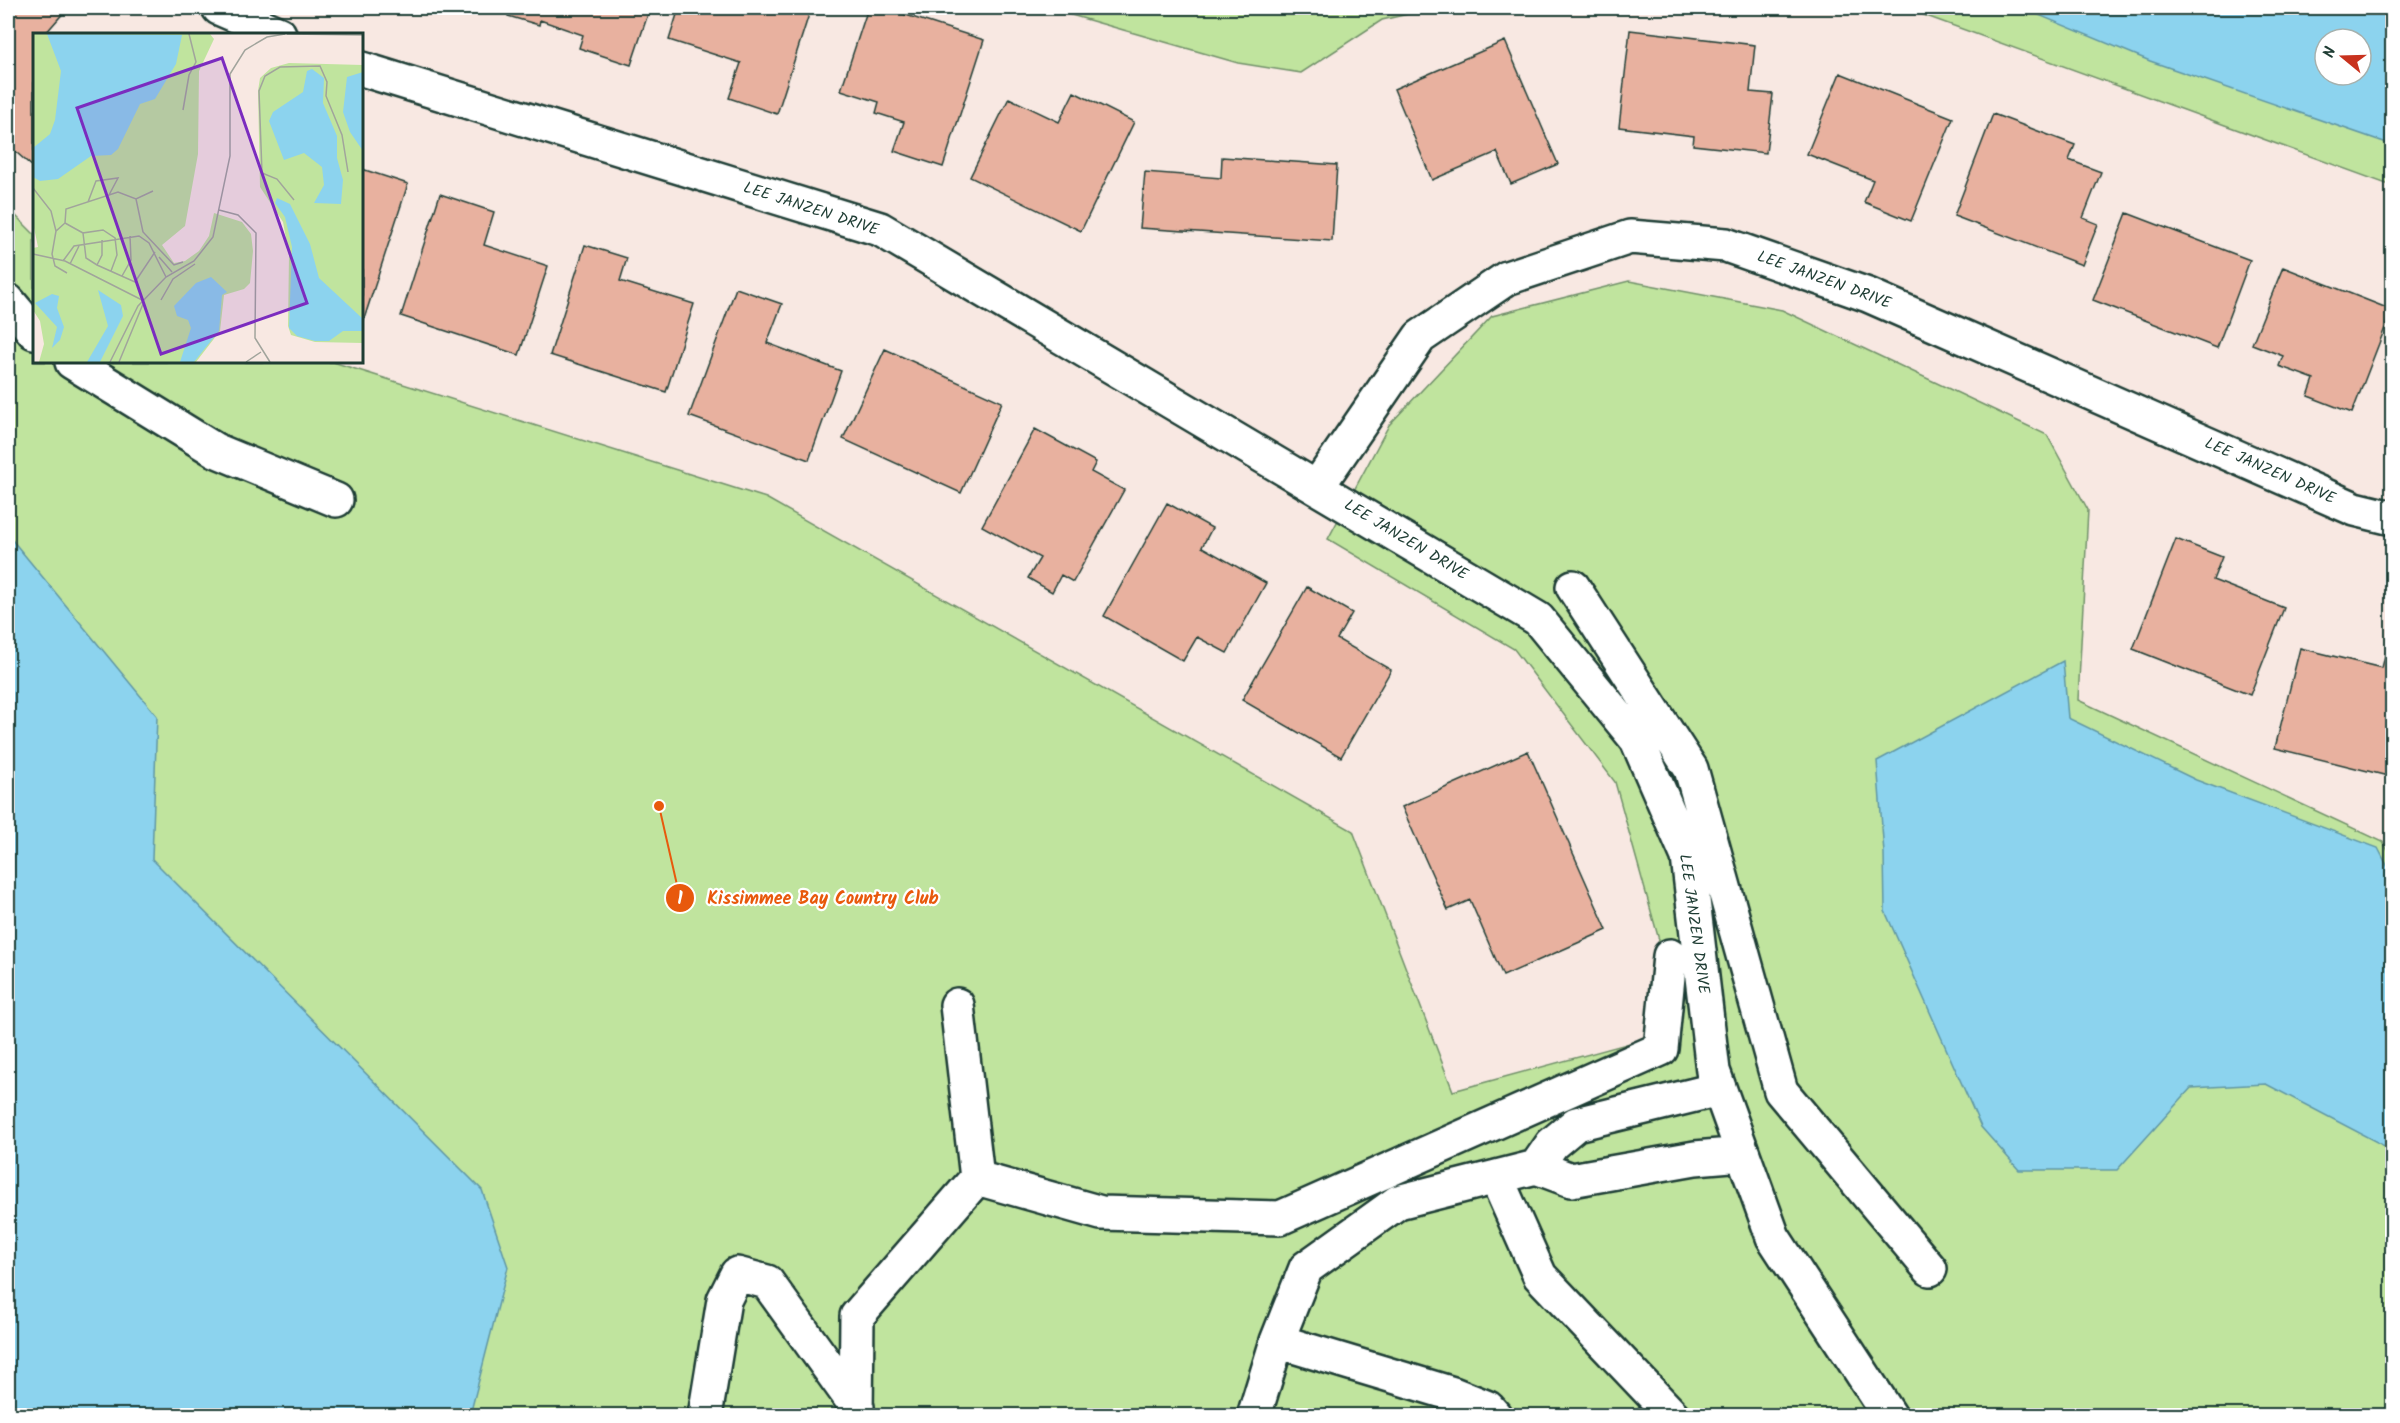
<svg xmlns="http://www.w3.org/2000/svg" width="2400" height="1423" font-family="Kalam,sans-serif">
	<rect width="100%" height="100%" fill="#f8e8e2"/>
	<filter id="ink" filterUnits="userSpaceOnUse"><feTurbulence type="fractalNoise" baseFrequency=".0167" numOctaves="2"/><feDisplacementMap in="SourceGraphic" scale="12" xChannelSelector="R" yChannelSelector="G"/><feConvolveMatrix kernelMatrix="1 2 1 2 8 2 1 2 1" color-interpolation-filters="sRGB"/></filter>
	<g filter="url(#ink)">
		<path fill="#c0e49e" stroke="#709069" stroke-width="1.5" fill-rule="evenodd" d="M1047,8H1434L1382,20L1301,73L1238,63Z
			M1879,8H2392V186L1921,14ZM2325,39H2361V75H2325Z
			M8,208L34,234V362H333L766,498L1353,831L1453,1091L1645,1039L1659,940L1615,782L1514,649L1328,539L1389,425L1492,316L1629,281L1782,310L2047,435L2088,510L2078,700L2383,842L2392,857V1415H8Z"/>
		<path fill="#8cd3ee" stroke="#6097a4" stroke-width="1.5" fill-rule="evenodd" d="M2022,8H2392V149L2384,142L2150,61ZM2325,39H2361V75H2325Z
			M8,535L157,716L152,859L482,1190L508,1267L470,1415H8Z
			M2063,661L2068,718L2196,780L2378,848L2392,875V1150L2266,1084L2191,1088L2117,1170H2019L1981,1127L1885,911L1884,853L1877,761Z"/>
		<path fill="#e8b19f" stroke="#1f3d34" stroke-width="1.5" d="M8,8H61L65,11L45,34H34V168L8,145Z
			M510,8H650L631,65L579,48L583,35L540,20L539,25L508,16Z
			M679,8H811L777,114L729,98L741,63L669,40Z
			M868,8H884L984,40L943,167L894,151L904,122L876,113L879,102L841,90Z
			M1630,30L1755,45L1750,92L1773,94L1766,153L1693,145L1694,136L1619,127Z
			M1505,41L1558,164L1511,184L1497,152L1432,180L1394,89Z
			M1840,73L1953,118L1911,221L1864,202L1873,180L1807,154Z
			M1074,92L1134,122L1081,231L970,177L1009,98L1059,122Z
			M1993,114L2075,145L2069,160L2101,172L2083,218L2098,224L2082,265L1954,216Z
			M1222,157L1337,165L1332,241L1140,228L1145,172L1221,178Z
			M362,169L408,184L363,322H362Z
			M440,194L494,212L484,245L548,266L519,355L401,316Z
			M2127,213L2250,260L2217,348L2093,300Z
			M585,245L627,258L620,281L694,304L666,392L550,355Z
			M2283,267L2392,310L2352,413L2308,396L2314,379L2279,366L2283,356L2252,344Z
			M736,288L782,304L767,343L841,371L809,460L689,416Z
			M885,349L1002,402L961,493L843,439Z
			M1035,429L1096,462L1091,472L1124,490L1073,582L1061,575L1052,592L1028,578L1040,558L982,526Z
			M1167,503L1212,528L1202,547L1266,583L1227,653L1197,637L1183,661L1104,616Z
			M2176,539L2222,557L2213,580L2284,608L2250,695L2133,649Z
			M1307,587L1352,613L1337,639L1391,670L1341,757L1242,700Z
			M2391,631L2392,777L2275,748L2300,648L2382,668Z
			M1528,751L1607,930L1503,976L1470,900L1448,910L1402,807Z"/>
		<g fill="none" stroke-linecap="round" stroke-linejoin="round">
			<defs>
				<path id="minor" d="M219,8L279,34
					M362,69L880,229L1538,619L1637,740L1688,857L1713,1071L1773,1237L1890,1416
					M8,301L34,332
					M72,362L215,450L336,500
					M1317,487L1420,337L1507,278L1630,237L1726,245L1868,295L2355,509L2392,518
					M1573,587L1691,769L1781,1091L1930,1269
					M1536,1167L1552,1144L1576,1124L1719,1089
					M1496,1177L1540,1276L1673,1416
					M977,1178L1101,1213L1280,1218L1661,1049L1670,956
					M1277,1341L1453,1394L1488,1408L1495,1416
					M705,1416L724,1300L737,1274L767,1282L857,1407
					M856,1416L857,1316L977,1178L957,1005
					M1254,1416L1277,1341L1306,1268L1398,1202L1536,1167L1571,1180L1695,1158L1743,1154"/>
			</defs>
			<use href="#minor" stroke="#1f3d34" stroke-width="38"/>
			<use href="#minor" stroke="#fff" stroke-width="33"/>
		</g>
	</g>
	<g text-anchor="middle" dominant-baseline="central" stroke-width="4.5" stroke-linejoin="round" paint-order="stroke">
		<g font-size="16" fill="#1f3d34" stroke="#fff">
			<text transform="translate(811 209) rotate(18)">LEE JANZEN DRIVE</text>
			<text transform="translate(1824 280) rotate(20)">LEE JANZEN DRIVE</text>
			<text transform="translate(2270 471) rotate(24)">LEE JANZEN DRIVE</text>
			<text transform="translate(1406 540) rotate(31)">LEE JANZEN DRIVE</text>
			<text transform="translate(1694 924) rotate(82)">LEE JANZEN DRIVE</text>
		</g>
	</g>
	<g transform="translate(33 33)">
		<rect width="330" height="330" fill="#f8e8e2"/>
		<path d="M0,1H177L181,6L166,38L165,121L152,193L129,212L141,230L152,228L166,218L176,203L181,180L209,189L218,201L220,218L217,250L211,256L191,262L187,298L163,329H6L11,311L7,288L0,277V215L5,214L0,190ZM256,30L330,32V310L282,309L258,302L255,293L256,222L250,189L227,154L225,58L227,45L238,35Z" fill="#c0e49e"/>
		<path d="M14,1L149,2L143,31L122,66L107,71L85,116L78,122L58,123L25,146L7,148L0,144V115L17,101L22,87L28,38ZM279,36L291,45L290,70L304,103V125L310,147L308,171L281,170L291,152L289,134L271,120L251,127L236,88L240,79L270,59L274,38ZM330,39V118L317,99L310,79L314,44ZM244,165L257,171L277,211L286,245L330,286V298H310L296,308H282L264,303L256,295L259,214L252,184L242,170ZM178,244L194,259L189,262L186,298L161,329H147L158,295L155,287L144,283L141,273L163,250ZM65,257L88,272L90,283L67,329H54L75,293ZM19,261L26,263L24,275L31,294L27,307L19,315L24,294L2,270Z" fill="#8cd3ee"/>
		<path fill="none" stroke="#a1a49c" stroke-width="1.5" d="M254,1L330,2M150,77L156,42L163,29L156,1M0,155L18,178L23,198L32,190L33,176L85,159L103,166L120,158M103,166L110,199L141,232L150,229M261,167L244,146L229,140L226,58L232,43L247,34L287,33L294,49L293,63L309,102L315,139M55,169L63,148L85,145L76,162M186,177L205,182L223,200L222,305L237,329M32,190L50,200M23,198L19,221L22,233L34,240M0,221L32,228L111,268M126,224L139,239M30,228L41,213L106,203L116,210L133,244M37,231L46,213M64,232L69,222V207M78,238L84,222L82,205L70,197L50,200L53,225L64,232L102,249L122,219M89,243L98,227L97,203M128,267L140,246L162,231M77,329L105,273L133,244L161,228L180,204L197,123V41L212,17L234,4L252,1M86,329L110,271M213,329L228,319"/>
		<path fill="#7b2cbf" fill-opacity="0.15" stroke="#7b2cbf" stroke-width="3" d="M189,25L274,270L128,321L44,75Z"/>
		<rect width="330" height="330" fill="none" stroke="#1f3d34" stroke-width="3"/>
	</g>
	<path fill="none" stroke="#e8590c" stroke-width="2" d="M659 806L680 898"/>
	<g fill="#e8590c" stroke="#fff" stroke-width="2">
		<circle cx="659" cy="806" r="6"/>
		<circle cx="680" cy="898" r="15"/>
	</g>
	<g font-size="18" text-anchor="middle" font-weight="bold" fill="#fff">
		<text x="680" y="904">1</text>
	</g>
	<g font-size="18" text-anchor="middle" font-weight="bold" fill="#e8590c" stroke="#fff" stroke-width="4.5" stroke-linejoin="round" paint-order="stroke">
		<text x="823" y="904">Kissimmee Bay Country Club</text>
	</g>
	<rect width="2400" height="1423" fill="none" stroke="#fff" stroke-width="30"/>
	<rect x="15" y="15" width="2370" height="1393" fill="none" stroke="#1f3d34" stroke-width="2" filter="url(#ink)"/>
	<g transform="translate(2343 57) rotate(289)"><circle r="28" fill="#ffffff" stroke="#a5b1ae" stroke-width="1.5"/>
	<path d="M0-4.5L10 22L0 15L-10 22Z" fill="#c8321e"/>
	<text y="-9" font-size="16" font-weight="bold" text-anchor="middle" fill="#1f3d34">N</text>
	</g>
</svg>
